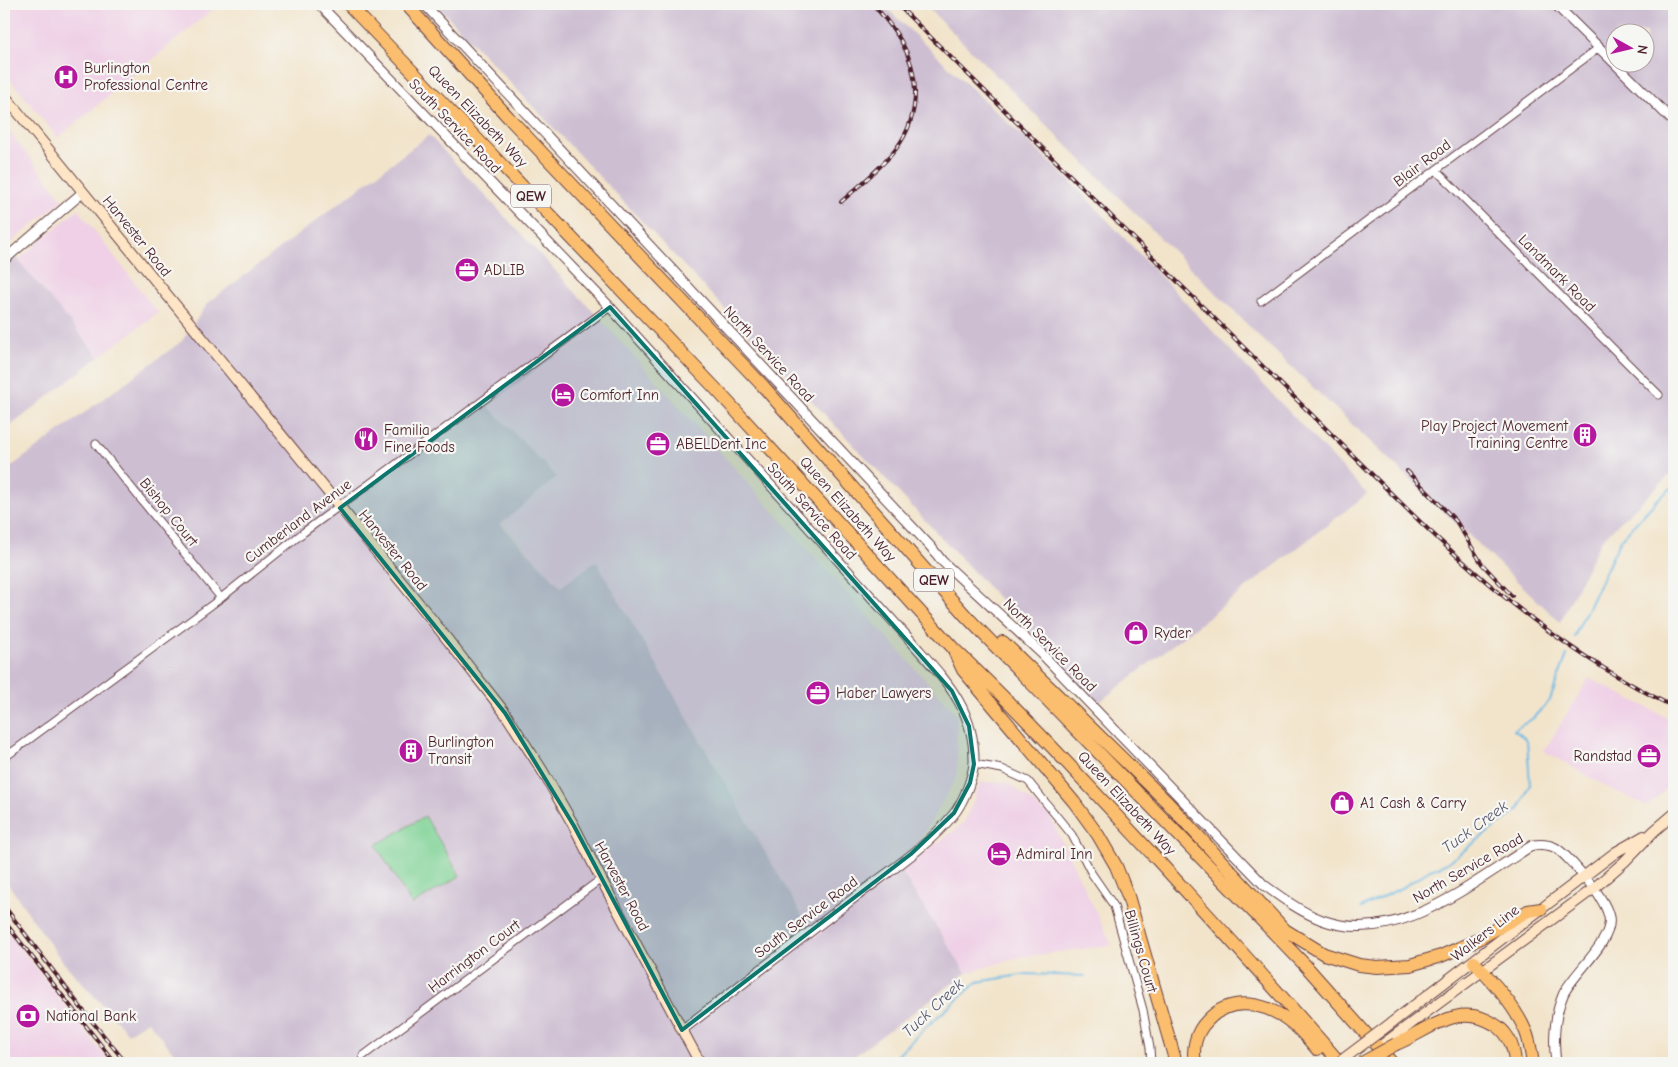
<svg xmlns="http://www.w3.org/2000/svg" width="1678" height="1067" font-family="'Comic Neue',sans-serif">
	<rect width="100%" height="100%" fill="#f6f6f2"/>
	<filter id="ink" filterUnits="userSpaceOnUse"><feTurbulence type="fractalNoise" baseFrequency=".02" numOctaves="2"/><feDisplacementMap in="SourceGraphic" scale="10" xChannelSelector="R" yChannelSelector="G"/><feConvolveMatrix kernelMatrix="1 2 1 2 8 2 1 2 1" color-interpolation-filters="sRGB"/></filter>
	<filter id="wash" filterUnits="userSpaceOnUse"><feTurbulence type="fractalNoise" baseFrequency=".0096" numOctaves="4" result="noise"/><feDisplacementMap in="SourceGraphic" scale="20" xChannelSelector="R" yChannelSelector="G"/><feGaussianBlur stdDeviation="1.12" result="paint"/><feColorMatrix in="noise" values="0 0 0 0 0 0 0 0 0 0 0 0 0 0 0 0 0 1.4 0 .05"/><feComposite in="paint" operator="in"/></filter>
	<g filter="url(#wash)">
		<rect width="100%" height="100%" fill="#f2e4cb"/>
		<path fill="#efd0e6" d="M4,4H219L58,138L4,72Z
			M4,125L63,200L7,246L4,243Z
			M78,209L158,313L99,357L18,260Z
			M601,320L957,715V777L902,870L964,823L981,782L1008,783L1049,815L1112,945L1020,957L966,973L901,871L815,938L596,562L561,587L501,523L488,406Z
			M1589,678L1674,721V782L1648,806L1607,787L1544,751Z
			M4,927L110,1063H4Z"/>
		<path fill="#cdbed2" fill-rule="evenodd" d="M436,4H882L1071,182L1367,494L1098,703Z
			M924,4H1674V471L1601,540L1560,622L1259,336ZM1616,32H1646V62H1616Z
			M429,135L601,320L488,406L557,477L501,524L561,587L596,561L815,938L901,871L966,973L845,1063H182L148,1021L128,1033L62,961L4,878V472L182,341L208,303Z
			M4,243L99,357L4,431Z"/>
		<path fill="#7ed294" stroke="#647860" d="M425,816L460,876L412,905L376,845Z"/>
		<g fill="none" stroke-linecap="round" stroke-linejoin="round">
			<path stroke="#6bb9e5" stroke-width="2" d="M1574,637L1621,539L1658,499L1674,486
				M1361,908L1405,886L1430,870L1439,867L1450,861L1519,809L1530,785L1527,740L1514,730L1532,719L1550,700L1567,655
				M890,1063L924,1029L977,982L1027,974L1085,976"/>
		</g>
	</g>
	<g filter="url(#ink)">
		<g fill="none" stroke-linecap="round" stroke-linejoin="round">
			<defs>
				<path id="minor" d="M1436,170L1659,395
					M1261,301L1600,47
					M96,444L221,598
					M4,758L221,598L304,532L610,307
					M974,764L1002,769L1028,781L1072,835L1092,874L1114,906L1143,1010L1150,1048L1151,1063
					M363,1056L601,879"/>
				<path id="tertiary" d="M319,4L610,307L911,641C944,679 975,708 974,762C973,778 963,803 953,815C926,848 888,872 854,898C797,942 740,986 682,1030
					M424,4L931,547L942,561L1041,653L1264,885C1282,898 1301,912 1322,920C1397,948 1474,881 1533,845C1555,842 1561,851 1575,866C1586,878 1606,901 1609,917C1614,941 1572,974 1563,995C1554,1017 1553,1040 1556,1063
					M1555,4L1674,122
					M4,260L82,193"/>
				<path id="secondary" d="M4,95L429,616L505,713L542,770L574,826L601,879L700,1063
					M1382,1030L1616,852L1644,836
					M1382,1045L1593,889L1624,862L1654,831L1674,814"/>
				<path id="motorway" d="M348,4L715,388L953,648C1023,714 1088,785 1153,855C1216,924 1279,992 1340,1063
					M406,4L509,118L763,386L965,615L1305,965L1392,1063
					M1003,642L1167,802L1285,930L1324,954L1359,965L1377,967L1410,965L1441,956L1473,942L1528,911L1541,909
					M955,653L963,670L1074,802L1098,835L1116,866L1128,896L1176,1063
					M1474,962C1493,982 1515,1006 1526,1032C1530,1042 1531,1053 1533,1063
					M1396,1044C1429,1031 1457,1001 1494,1024C1508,1032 1514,1047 1515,1063
					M1195,1063C1192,1048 1196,1032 1207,1021C1231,994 1268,1003 1293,1024C1302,1031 1309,1040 1317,1049"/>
			</defs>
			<use href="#minor" stroke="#633d43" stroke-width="9"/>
			<use href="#tertiary" stroke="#633d43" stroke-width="11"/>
			<use href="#secondary" stroke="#633d43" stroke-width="12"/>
			<use href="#motorway" stroke="#633d43" stroke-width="14"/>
			<use href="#minor" stroke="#fff" stroke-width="7"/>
			<use href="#tertiary" stroke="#fff" stroke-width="9"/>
			<use href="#secondary" stroke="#fde5c5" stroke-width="10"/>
			<use href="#motorway" stroke="#fbbe6e" stroke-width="12"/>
			<defs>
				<path id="rail" d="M897,4L1409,511C1490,590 1572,657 1674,707
					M841,202C858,187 876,172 891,155C920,122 922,78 901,41C893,27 883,16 873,4
					M1407,471L1456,521L1482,564L1512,596
					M4,906L82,1009L126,1063
					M4,921L115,1063"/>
			</defs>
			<use href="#rail" stroke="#4a1f2b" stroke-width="4"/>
			<use href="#rail" stroke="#f6f6f2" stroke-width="2" stroke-dasharray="5.5" stroke-linecap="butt"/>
			<defs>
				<path id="secondary-bridge" d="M1338,1063L1382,1030"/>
				<path id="motorway-bridge" d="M1362,1063L1396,1044"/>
			</defs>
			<use href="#secondary-bridge" stroke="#633d43" stroke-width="12" stroke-linecap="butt"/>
			<use href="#motorway-bridge" stroke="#633d43" stroke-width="14" stroke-linecap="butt"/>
			<use href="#secondary-bridge" stroke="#fde5c5" stroke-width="10"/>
			<use href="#motorway-bridge" stroke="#fbbe6e" stroke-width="12"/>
		</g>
	</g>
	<path fill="#0f766e" fill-opacity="0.2" stroke="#0f766e" stroke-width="4" stroke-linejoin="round" d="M610,307L952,691L969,726L974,764L970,783L954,813L911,854L682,1030L574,826L505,713L340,508Z"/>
	<defs>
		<symbol id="hospital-disc" viewBox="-11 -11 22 22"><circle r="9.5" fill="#b5179e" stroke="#f6f6f2"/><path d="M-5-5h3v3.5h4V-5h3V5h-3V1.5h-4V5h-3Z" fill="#fff"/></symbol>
		<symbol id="office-disc" viewBox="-11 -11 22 22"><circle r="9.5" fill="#b5179e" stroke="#f6f6f2"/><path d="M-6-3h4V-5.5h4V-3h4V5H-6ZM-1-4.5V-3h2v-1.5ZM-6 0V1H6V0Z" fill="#fff"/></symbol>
		<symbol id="hotel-disc" viewBox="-11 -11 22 22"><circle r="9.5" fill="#b5179e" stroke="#f6f6f2"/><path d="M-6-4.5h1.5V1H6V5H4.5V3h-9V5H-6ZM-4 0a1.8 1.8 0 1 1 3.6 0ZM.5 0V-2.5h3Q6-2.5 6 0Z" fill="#fff"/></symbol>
		<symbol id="building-disc" viewBox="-11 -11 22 22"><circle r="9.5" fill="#b5179e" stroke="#f6f6f2"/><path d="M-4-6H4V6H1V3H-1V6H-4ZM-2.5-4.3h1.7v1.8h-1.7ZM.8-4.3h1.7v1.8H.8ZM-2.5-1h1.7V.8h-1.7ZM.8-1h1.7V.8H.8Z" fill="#fff"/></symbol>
		<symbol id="restaurant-disc" viewBox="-11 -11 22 22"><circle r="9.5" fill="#b5179e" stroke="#f6f6f2"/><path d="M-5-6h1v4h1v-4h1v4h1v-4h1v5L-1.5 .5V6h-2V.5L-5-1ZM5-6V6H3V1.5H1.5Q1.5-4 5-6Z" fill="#fff"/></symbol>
		<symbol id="shop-disc" viewBox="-11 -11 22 22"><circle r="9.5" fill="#b5179e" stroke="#f6f6f2"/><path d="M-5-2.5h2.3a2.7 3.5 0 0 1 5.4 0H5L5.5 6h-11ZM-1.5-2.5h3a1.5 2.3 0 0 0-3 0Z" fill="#fff"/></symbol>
		<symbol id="bank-disc" viewBox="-11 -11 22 22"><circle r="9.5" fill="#b5179e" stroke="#f6f6f2"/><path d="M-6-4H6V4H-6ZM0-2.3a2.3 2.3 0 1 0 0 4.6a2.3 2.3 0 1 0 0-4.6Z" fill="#fff"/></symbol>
	</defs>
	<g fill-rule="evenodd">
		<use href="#hospital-disc" x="52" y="63" width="28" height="28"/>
		<use href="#office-disc" x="453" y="256" width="28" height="28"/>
		<use href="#hotel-disc" x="549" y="381" width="28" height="28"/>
		<use href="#building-disc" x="1571" y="421" width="28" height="28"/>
		<use href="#restaurant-disc" x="352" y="425" width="28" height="28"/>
		<use href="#office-disc" x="644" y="430" width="28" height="28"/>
		<use href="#shop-disc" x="1122" y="619" width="28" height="28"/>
		<use href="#office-disc" x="804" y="679" width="28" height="28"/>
		<use href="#building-disc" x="397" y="737" width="28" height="28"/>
		<use href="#office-disc" x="1635" y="742" width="28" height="28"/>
		<use href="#shop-disc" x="1328" y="789" width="28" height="28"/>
		<use href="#hotel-disc" x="985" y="840" width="28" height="28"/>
		<use href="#bank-disc" x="14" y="1002" width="28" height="28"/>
	</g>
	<g text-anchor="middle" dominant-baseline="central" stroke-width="4.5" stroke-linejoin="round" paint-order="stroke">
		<g fill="#f6f6f2" stroke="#7e6067" stroke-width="1">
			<rect x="511" y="184.5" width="40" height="23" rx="4"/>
			<rect x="914" y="568.5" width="40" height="23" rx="4"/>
		</g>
		<g font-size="14" font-weight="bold" fill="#4a1f2b">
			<text x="531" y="196">QEW</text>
			<text x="934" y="580">QEW</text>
		</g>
		<g font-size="15" fill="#4a1f2b" stroke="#f6f6f2" text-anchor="start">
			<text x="84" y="68">Burlington<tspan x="84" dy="17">Professional Centre</tspan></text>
			<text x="484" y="270">ADLIB</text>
			<text x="580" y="395">Comfort Inn</text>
			<text x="1568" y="426" text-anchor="end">Play Project Movement<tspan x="1568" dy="17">Training Centre</tspan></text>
			<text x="384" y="430">Familia<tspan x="384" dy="17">Fine Foods</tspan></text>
			<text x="676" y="444">ABELDent Inc</text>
			<text x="1154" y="633">Ryder</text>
			<text x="836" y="693">Haber Lawyers</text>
			<text x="428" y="742">Burlington<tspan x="428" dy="17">Transit</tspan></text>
			<text x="1632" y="756" text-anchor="end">Randstad</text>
			<text x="1360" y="803">A1 Cash &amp; Carry</text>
			<text x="1016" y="854">Admiral Inn</text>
			<text x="46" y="1016">National Bank</text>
		</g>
		<g font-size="15" fill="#4a1f2b" stroke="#f6f6f2">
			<text transform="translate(478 116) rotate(46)">Queen Elizabeth Way</text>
			<text transform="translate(455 126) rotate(46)">South Service Road</text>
			<text transform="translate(1422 163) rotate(-37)">Blair Road</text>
			<text transform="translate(137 236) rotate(51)">Harvester Road</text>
			<text transform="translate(1557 273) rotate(45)">Landmark Road</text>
			<text transform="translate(769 354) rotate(47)">North Service Road</text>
			<text transform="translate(848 509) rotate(48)">Queen Elizabeth Way</text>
			<text transform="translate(812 511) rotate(48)">South Service Road</text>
			<text transform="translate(169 512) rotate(51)">Bishop Court</text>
			<text transform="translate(298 521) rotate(-37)">Cumberland Avenue</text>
			<text transform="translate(393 550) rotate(51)">Harvester Road</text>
			<text transform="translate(1050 645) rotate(45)">North Service Road</text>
			<text transform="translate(1127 803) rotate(47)">Queen Elizabeth Way</text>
			<text transform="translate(1468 868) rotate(-30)">North Service Road</text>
			<text transform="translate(622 886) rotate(62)">Harvester Road</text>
			<text transform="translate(806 917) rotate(-37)">South Service Road</text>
			<text transform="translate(1485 933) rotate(-38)">Walkers Line</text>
			<text transform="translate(1141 951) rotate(74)">Billings Court</text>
			<text transform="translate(474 956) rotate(-37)">Harrington Court</text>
		</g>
		<g font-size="16" font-style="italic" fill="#56556c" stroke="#f6f6f2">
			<text transform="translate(1475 827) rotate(-36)">Tuck Creek</text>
			<text transform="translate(933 1008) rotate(-43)">Tuck Creek</text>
		</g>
	</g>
	<rect width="1678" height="1067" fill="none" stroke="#f6f6f2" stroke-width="20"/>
	<g transform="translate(1630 48) rotate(98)"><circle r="24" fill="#f6f6f2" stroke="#b1a0a2"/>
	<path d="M0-4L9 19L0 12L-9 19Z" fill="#b5179e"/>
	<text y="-8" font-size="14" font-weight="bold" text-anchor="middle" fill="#4a1f2b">N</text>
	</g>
</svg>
